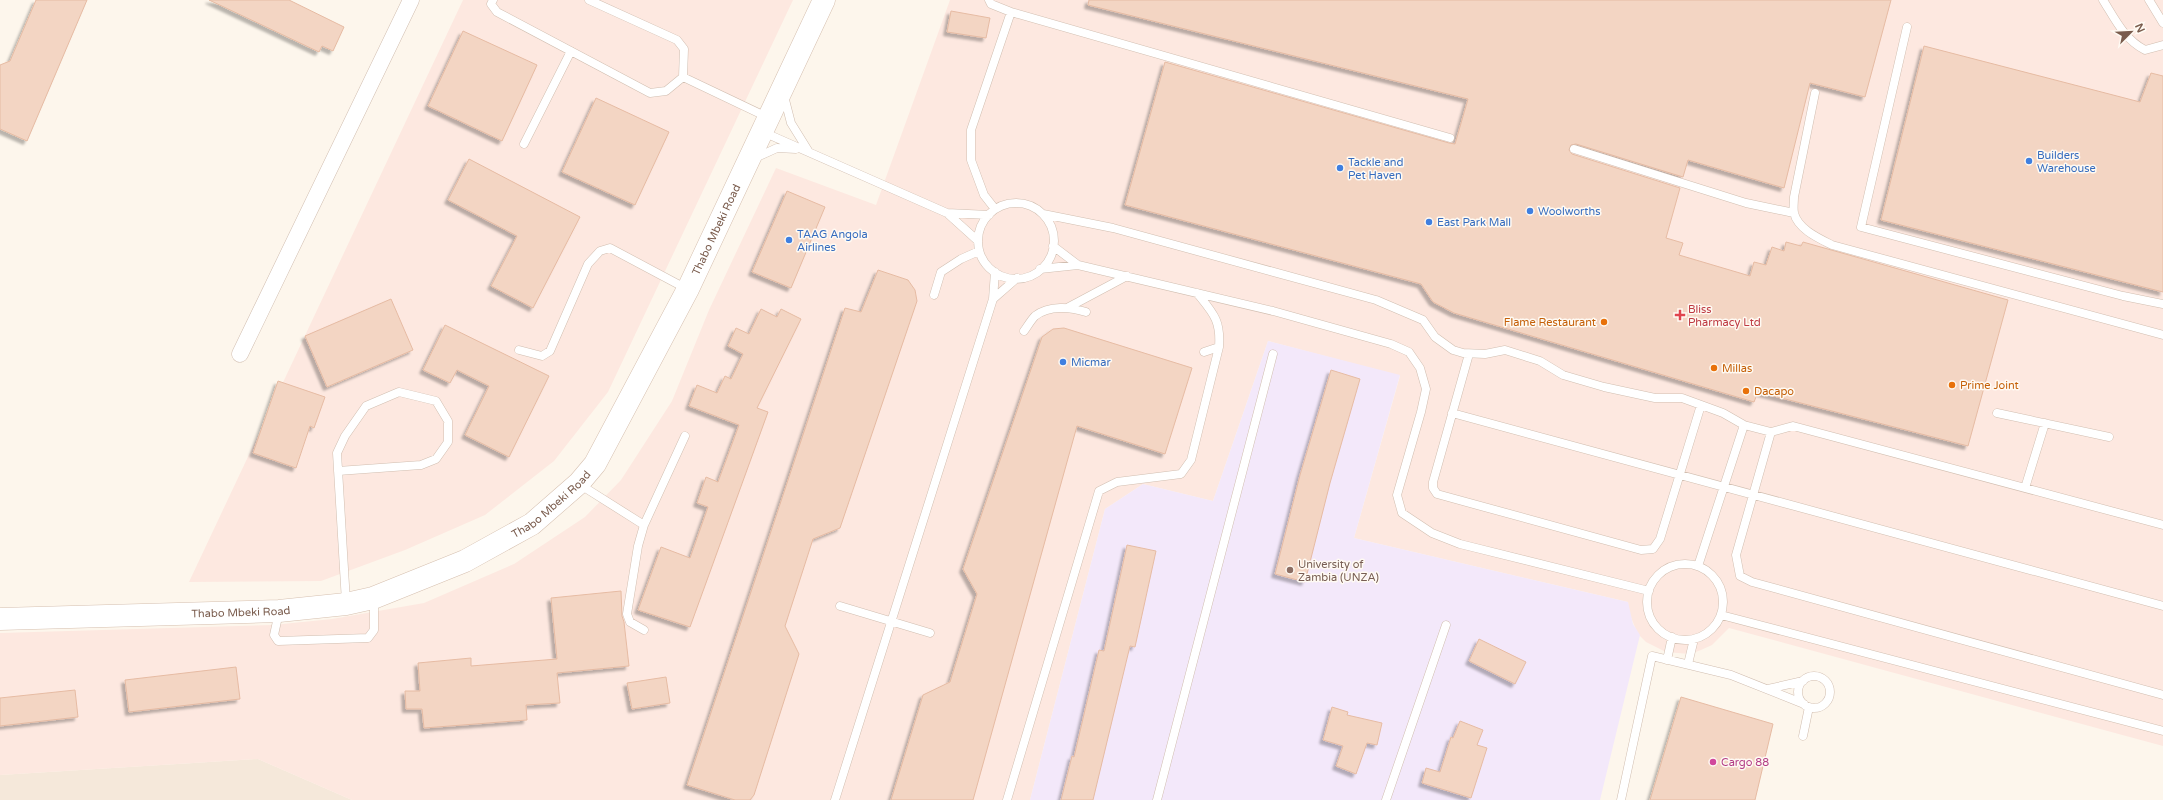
<svg xmlns="http://www.w3.org/2000/svg" width="2163" height="800" font-family="'Varela Round',sans-serif">
	<defs>
		<filter id="shadow"><feDropShadow dx="-3.5" dy="3.5" stdDeviation="1" flood-color="#0004"/></filter>
	</defs>
	<rect width="100%" height="100%" fill="#fdf6ec"/>
	<path fill="#f5e8da" d="M258,759L352,800H0V775Z"/>
	<path fill="#fde8e0" d="M463,0H793L608,392L554,461L485,515L405,550L321,581L189,582Z
		M950,0H2163V746L1729,628L1712,645L1701,650L1690,654L1666,652L1646,642L1638,634L1629,613L1628,602L1354,538L1400,376L1268,341L1213,501L1143,484L1105,509L1030,800H352L258,759L0,775V633L273,625L332,619L424,603L514,564L585,517L621,480L672,401L709,310L776,168L876,205Z"/>
	<path fill="#f3e8fa" d="M1268,341L1400,375L1354,538L1628,602L1633,624L1640,635L1600,800H1030L1105,509L1143,484L1213,501Z"/>
	<path fill="#f3d5c3" stroke="#e6bba3" filter="url(#shadow)" d="M36,0H87L27,141L0,129V65L10,61Z
		M209,0H289L344,27L333,51L322,46L319,52Z
		M1089,0H1891L1865,97L1810,83L1784,188L1688,160L1683,177L1576,144L1571,145L1569,150L1572,154L1680,188L1666,238L1683,243L1679,255L1750,276L1754,262L1766,265L1772,247L1784,251L1786,242L1801,246L1803,242L2008,300L1968,446L1758,392L1754,402L1454,313L1433,302L1421,284L1125,205L1165,62L1449,143L1455,144L1468,99L1088,5Z
		M951,11L990,18L986,38L947,32Z
		M463,31L537,65L502,141L428,106Z
		M1924,46L2140,102L2151,73L2163,76V292L1881,220Z
		M596,98L669,132L635,205L562,172Z
		M469,159L580,217L533,308L491,286L517,236L448,200Z
		M787,191L825,207L791,288L752,272Z
		M878,270L908,280L915,290L917,301L840,528L813,539L785,626L799,654L754,795L750,800H735L687,785L845,308L861,312Z
		M391,299L413,350L327,387L305,336Z
		M761,309L777,317L781,309L801,319L757,408L768,412L690,627L638,610L661,547L690,558L708,507L697,503L706,477L718,482L739,425L689,406L697,385L717,393L725,376L731,379L743,354L728,346L736,328L749,334Z
		M445,325L549,376L509,457L465,435L489,386L457,370L450,383L423,370Z
		M1064,328L1192,368L1165,454L1077,426L973,800H891L923,695L950,682L977,594L963,569L1042,337L1053,329Z
		M1331,370L1360,379L1330,483L1305,582L1275,574L1300,475Z
		M278,381L325,397L314,428L310,426L296,468L253,453Z
		M1127,545L1156,551L1135,647L1130,646L1093,800H1061L1072,756L1074,757L1099,650L1104,651Z
		M621,591L622,616L624,622L629,666L557,673L560,703L526,705L527,720L424,728L422,709H406L405,691H420L418,663L471,658V666L557,659L551,598Z
		M1479,639L1526,662L1515,684L1469,661Z
		M236,667L240,699L129,712L125,680Z
		M666,677L670,703L632,709L627,683Z
		M75,690L78,717L0,726V698Z
		M1681,697L1773,724L1755,800H1650Z
		M1332,707L1348,712L1347,715L1382,723L1377,745L1367,743L1356,774L1336,766L1343,746L1323,740Z
		M1460,721L1483,730L1477,745L1487,748L1471,798L1422,783L1426,768L1440,772L1451,737L1453,738Z"/>
	<g fill="none" stroke-linecap="round" stroke-linejoin="round">
		<defs>
			<path id="service" d="M493,0L491,4L497,12L650,93L666,91L683,77L684,49L677,40L589,0
				M989,0L991,4L1011,12
				M2103,0C2115,19 2124,39 2145,50L2163,45
				M2149,0L2163,23
				M1907,27L1861,227L2123,296L2163,304
				M683,77L767,117
				M1815,93L1794,197C1794,202 1793,208 1794,213C1798,229 1818,238 1832,245L2163,335
				M784,96L791,123L809,152
				M763,132L947,213L978,241
				M524,144L571,51
				M1574,149L1746,203L1794,213
				M755,158L777,148L796,149
				M978 241a38 38 0 1 1 76 0a38 38 0 1 1-76 0Z
				M995,209L984,195L971,160V130L1011,12L1450,138
				M947,213L989,215
				M1043,214L1113,228L1376,300L1423,320L1435,337L1453,350L1463,353L1485,354L1505,350L1540,361L1563,375L1604,387L1655,398H1682L1723,413L1744,425L1771,432L1793,426L2163,525
				M1053,246L1078,265
				M1040,269L1078,265L1273,311L1391,344L1409,352L1420,368L1426,389L1421,412L1397,495L1402,513L1432,533L1460,544L1649,591
				M1197,293C1213,313 1221,320 1219,347L1204,352
				M934,295L941,272L961,259L979,251
				M993,299L1017,278
				M1067,308L1127,276
				M1024,331C1027,327 1031,320 1035,316C1049,305 1071,307 1086,312
				M519,350L542,356L550,351L588,264L600,251L610,248L687,289
				M1469,354L1433,482V488L1437,494L1641,550L1653,549L1660,539L1701,405
				M1452,413L2163,606
				M1997,413L2109,437
				M1771,432L1736,555L1740,576L1752,582L2163,695
				M338,471L421,465L436,459L448,442V421L436,401L399,392L366,406L345,436L337,453L346,602
				M579,484L644,525L638,546L627,614L630,622L644,630
				M2025,488L2045,423
				M644,525L685,436
				M1647 602a38 38 0 1 1 76 0a38 38 0 1 1-76 0Z
				M1698,566L1744,425
				M840,606L930,633
				M279,612L274,635L278,641L368,638L374,630V600
				M1721,615L2163,731
				M1667,660L1672,637
				M1688,664L1694,639
				M1798 692a16 16 0 1 1 32 0a16 16 0 1 1-32 0Z
				M1768,689L1803,681
				M1803,736L1809,707
				M835,800L993,299L995,272
				M1007,800L1099,491L1117,482L1181,474L1191,460L1219,347
				M1157,800L1273,354
				M1386,800L1446,625
				M1621,800L1652,656L1731,675L1804,704"/>
			<path id="minor" d="M240,354L411,0"/>
			<g id="secondary">
				<path id="s1" d="M0,619L279,611L346,604L373,598L465,561L532,524L579,483L595,464L688,289L824,0"/>
			</g>
		</defs>
		<use href="#service" stroke="#d1beb0" stroke-width="9"/>
		<use href="#minor" stroke="#d1beb0" stroke-width="17"/>
		<use href="#secondary" stroke="#d6c0b0" stroke-width="23"/>
		<use href="#service" stroke="#fff" stroke-width="8"/>
		<use href="#minor" stroke="#fff" stroke-width="16"/>
		<use href="#secondary" stroke="#fff" stroke-width="22"/>
	</g>
	<g fill="#3f7fe0" stroke="#fffaf3" stroke-width="1.5">
		<circle cx="2029" cy="161" r="4"/>
		<circle cx="1340" cy="168" r="4"/>
		<circle cx="1530" cy="211" r="4"/>
		<circle cx="1429" cy="222" r="4"/>
		<circle cx="789" cy="240" r="4"/>
		<circle cx="1063" cy="362" r="4"/>
	</g>
	<path fill="#e0444e" stroke="#fffaf3" stroke-width="1.5" d="M1678 309h4v4h4v4h-4v4h-4v-4h-4v-4h4z"/>
	<g fill="#e8710a" stroke="#fffaf3" stroke-width="1.5">
		<circle cx="1604" cy="322" r="4"/>
		<circle cx="1714" cy="368" r="4"/>
		<circle cx="1952" cy="385" r="4"/>
		<circle cx="1746" cy="391" r="4"/>
	</g>
	<circle fill="#8d6e63" stroke="#fffaf3" stroke-width="1.5" cx="1290" cy="570" r="4"/>
	<circle fill="#d1479c" stroke="#fffaf3" stroke-width="1.5" cx="1713" cy="762" r="4"/>
	<g text-anchor="middle" dominant-baseline="central" stroke-width="3" stroke-linejoin="round" paint-order="stroke">
		<g font-size="11" fill="#366cbe" stroke="#fffaf3" text-anchor="start">
			<text x="2037" y="155">Builders<tspan x="2037" dy="13">Warehouse</tspan></text>
			<text x="1348" y="162">Tackle and<tspan x="1348" dy="13">Pet Haven</tspan></text>
			<text x="1538" y="211">Woolworths</text>
			<text x="1437" y="222">East Park Mall</text>
			<text x="797" y="234">TAAG Angola<tspan x="797" dy="13">Airlines</tspan></text>
			<text x="1071" y="362">Micmar</text>
		</g>
		<g font-size="11" fill="#7a5c4d" stroke="#fffaf3">
			<text stroke="none"><textPath href="#s1" startOffset="901">Thabo Mbeki Road</textPath></text>
			<text stroke="none"><textPath href="#s1" startOffset="577">Thabo Mbeki Road</textPath></text>
			<text stroke="none"><textPath href="#s1" startOffset="241">Thabo Mbeki Road</textPath></text>
		</g>
		<g font-size="11" fill="#be3a42" stroke="#fffaf3" text-anchor="start">
			<text x="1688" y="309">Bliss<tspan x="1688" dy="13">Pharmacy Ltd</tspan></text>
		</g>
		<g font-size="11" fill="#c56008" stroke="#fffaf3" text-anchor="start">
			<text x="1596" y="322" text-anchor="end">Flame Restaurant</text>
			<text x="1722" y="368">Millas</text>
			<text x="1960" y="385">Prime Joint</text>
			<text x="1754" y="391">Dacapo</text>
		</g>
		<g font-size="11" fill="#785e54" stroke="#fffaf3" text-anchor="start">
			<text x="1298" y="564">University of<tspan x="1298" dy="13">Zambia (UNZA)</tspan></text>
		</g>
		<g font-size="11" fill="#b23c85" stroke="#fffaf3" text-anchor="start">
			<text x="1721" y="762">Cargo 88</text>
		</g>
	</g>
	<g transform="translate(2131 32) rotate(66)" stroke="#fffaf3" stroke-width="3" paint-order="stroke">
	<path d="M0-3L7 15L0 10L-7 15Z" fill="#7a5c4d"/>
	<text y="-6" font-size="11" font-weight="bold" text-anchor="middle" fill="#7a5c4d">N</text>
	</g>
</svg>
